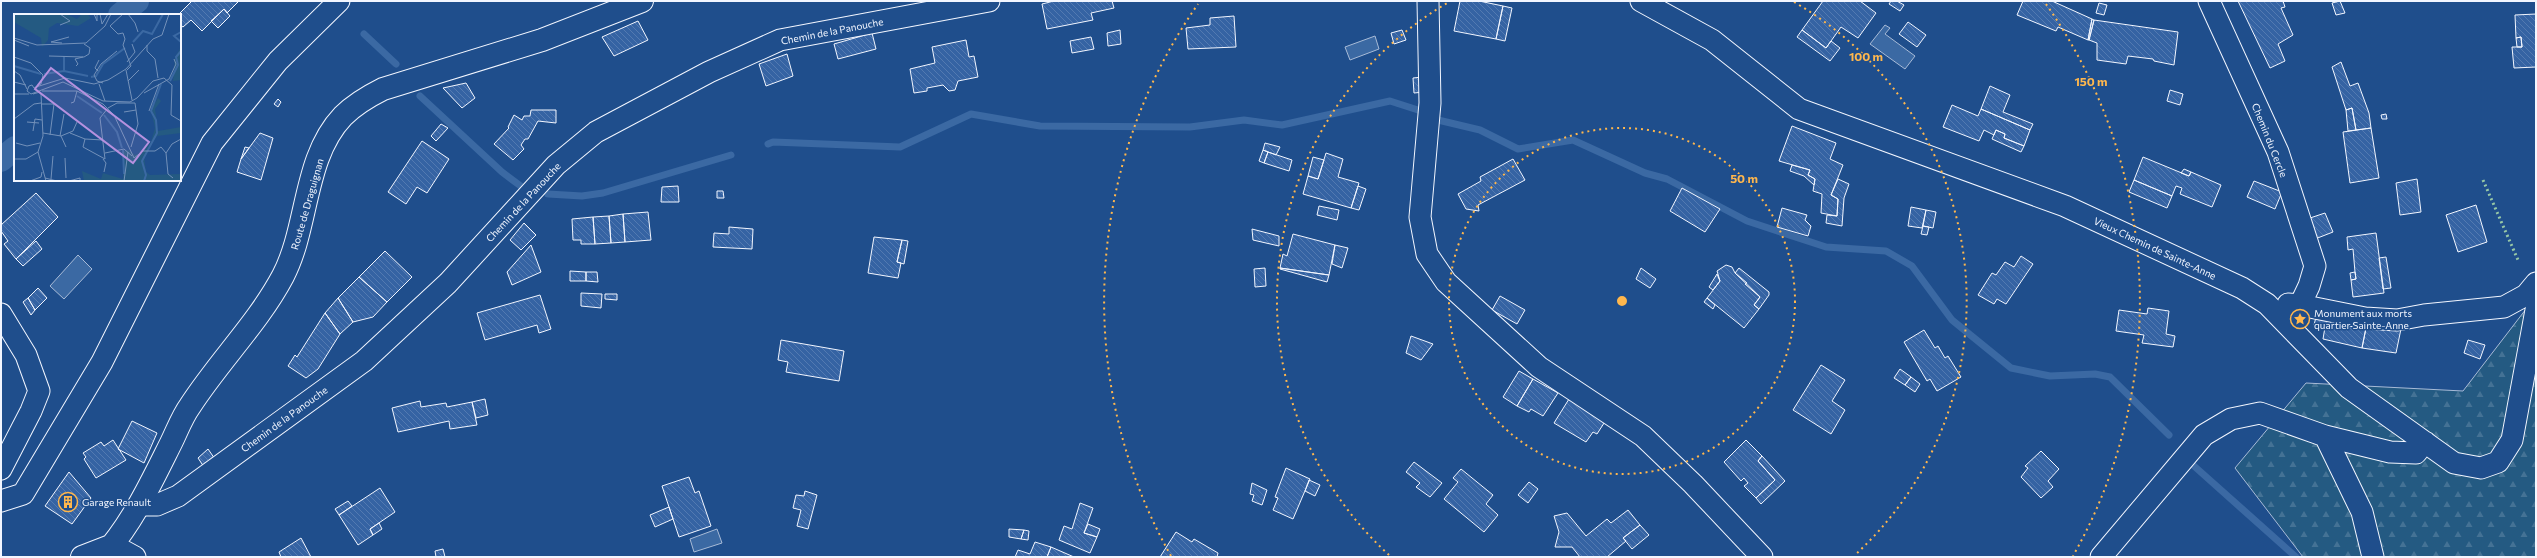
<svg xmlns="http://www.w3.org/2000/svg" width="2537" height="558" font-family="Commissioner,sans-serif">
	<defs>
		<pattern id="forest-firs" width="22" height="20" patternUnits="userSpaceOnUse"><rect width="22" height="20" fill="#245a82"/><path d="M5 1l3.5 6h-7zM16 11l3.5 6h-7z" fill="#447295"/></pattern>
		<pattern id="building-back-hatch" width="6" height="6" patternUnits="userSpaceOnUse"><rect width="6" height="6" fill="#3563a3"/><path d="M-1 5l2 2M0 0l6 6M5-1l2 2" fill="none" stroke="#537ab1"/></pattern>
	</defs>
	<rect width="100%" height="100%" fill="#1f4e8c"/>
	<path fill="url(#forest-firs)" stroke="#a8bbd7" d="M2536,296V557H2303L2235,468L2306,383L2463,391Z"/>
	<path fill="#3b69a3" stroke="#a8bbd7" d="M1885,25L1890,28L1885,34L1915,56L1905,69L1870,44Z
		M1375,36L1379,49L1350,60L1345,47Z
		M78,255L92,269L64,299L50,286Z
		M717,529L722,543L694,552L690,539Z"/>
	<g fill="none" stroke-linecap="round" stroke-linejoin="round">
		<path stroke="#3b69a3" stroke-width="7" d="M364,34L396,64
			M420,96L502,172L522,187
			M1438,120L1480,130L1518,149L1573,140L1645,173L1667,179L1747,221L1826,247L1886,251L1912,266L1952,320L2011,368L2050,376L2095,374L2110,377L2169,435
			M768,144L773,142L900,147L971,114L1040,126L1190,127L1244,120L1282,125L1390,101L1418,110
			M548,194L582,196L603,193L731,155
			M2194,466L2296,557"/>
		<path stroke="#3b69a3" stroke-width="24" d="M120,15L137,1
			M1,160L15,148"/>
	</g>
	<path fill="url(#building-back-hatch)" stroke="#f2f6ff" d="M192,1H239L227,13L224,9L202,31L191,20L183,27L180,25V15H178Z
		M1054,1H1112L1114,8L1091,13L1093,20L1047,29L1042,4Z
		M1460,1H1479L1503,6L1496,39L1454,31Z
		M1823,1H1860L1876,13L1858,38L1841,27L1826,48L1802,30Z
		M1891,1H1897L1904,5L1900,11L1889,4Z
		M2023,1H2052L2092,19L2088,40L2058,27L2056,31L2017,15Z
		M2238,1H2283L2285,7L2281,8L2293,35L2278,44L2285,61L2270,68Z
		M2340,1L2345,13L2336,15L2332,3Z
		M2099,3L2107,5L2104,15L2096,13Z
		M1503,6L1512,8L1505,41L1496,39Z
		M224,9L230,16L218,28L211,21Z
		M2536,14V67L2514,68L2512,47H2522L2521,37L2516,38L2515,15Z
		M1234,16L1236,47L1188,49L1186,28L1210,25V18Z
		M2092,19L2094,20L2089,40H2088Z
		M2094,20L2178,32L2174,65L2154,61L2153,59L2128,56L2126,64L2097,60V43L2089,40Z
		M638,21L648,40L614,56L602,37Z
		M1908,22L1926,35L1917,47L1899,34Z
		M1120,30L1121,44L1108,46L1107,33Z
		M1402,30L1406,40L1394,44L1391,33Z
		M1802,30L1826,48L1831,41L1840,48L1830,61L1797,37Z
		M872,33L876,49L838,59L834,44Z
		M1091,37L1094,49L1072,53L1070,41Z
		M2521,37L2522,47H2517L2516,38Z
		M966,40L969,57L974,56L978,77L958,81L955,90L949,91L943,85L927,88V91L914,93L910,69L935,63L932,47Z
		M787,54L793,76L766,86L759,64Z
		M2341,62L2350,86L2358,83L2369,113L2371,128L2356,130L2352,108L2346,110L2332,67Z
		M1423,77L1424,92L1414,93L1413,78Z
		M466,83L475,98L462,108L443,88Z
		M1990,86L2010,95L2003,112L2033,124L2030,130L1981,109Z
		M2170,90L2183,94L2180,105L2167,101Z
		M278,99L281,102L278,107L274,104Z
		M1952,105L1978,116L1981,109L2030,130L2024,146L2004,138L2005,134L1996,130L1994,135L1984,130L1979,141L1943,127Z
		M2352,108L2356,130L2348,131L2346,110Z
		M531,110H556V123L538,121L528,139H525L521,145L524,149L513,160L494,144L509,128L508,127L514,115L522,120L524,116H530Z
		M2386,114L2387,119H2382L2381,115Z
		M441,124L448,128L436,141L431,136Z
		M1792,126L1836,143L1830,159L1843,165L1831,195L1838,199L1837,216L1821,213L1822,194L1813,191L1815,179L1808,175L1810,170L1779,161Z
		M2371,128L2379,178L2350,183L2343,132Z
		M1996,130L2005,134L2004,138L2024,146L2021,152L1992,139Z
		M260,133L273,138L261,180L237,172L241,159Z
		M422,141L449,159L427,193L417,187L406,204L388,192Z
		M1265,143L1280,147L1276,155L1263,150Z
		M245,147L249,148L241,159Z
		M1263,150L1268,152L1264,163L1259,161Z
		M1268,152L1292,160L1289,171L1264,163Z
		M1326,153L1343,159L1338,177L1359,183L1351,208L1303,194L1308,176L1318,179Z
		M1313,157L1324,160L1318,179L1308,176Z
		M2143,157L2189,176L2191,172L2221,185L2212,207L2180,194L2182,188L2176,186L2172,196L2134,180Z
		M1513,159L1525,180L1478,205L1479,211L1466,209L1458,194L1481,181L1480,177Z
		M1792,165L1810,170L1808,175L1815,179L1814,185L1804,176L1790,171Z
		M2184,169L2191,172L2189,176L2181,173Z
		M1838,179L1849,184L1844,198L1842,226L1826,223L1827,215L1837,216L1838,199L1831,195Z
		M2417,179L2421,212L2400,215L2396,183Z
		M2134,180L2172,196L2167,208L2129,192Z
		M2254,181L2282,192L2275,209L2247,197Z
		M678,186L679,202H661L662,187Z
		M1358,186L1366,189L1359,210L1351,208Z
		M1682,188L1720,209L1705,232L1670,211Z
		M717,191H723L724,198H717Z
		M36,193L58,217L16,259L4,244L8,241L1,231V225Z
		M2476,205L2487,242L2458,252L2446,215Z
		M1319,206L1339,210L1337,220L1317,215Z
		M1911,207L1926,210L1922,228L1908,226Z
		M1782,208L1807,215L1805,220L1811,226L1808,236L1777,227Z
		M1926,210L1936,212L1933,228L1923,226Z
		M648,212L651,240L625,242L623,214Z
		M2325,213L2333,232L2315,239L2311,229L2314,228L2310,218Z
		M623,214L625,242L611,243L609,216Z
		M609,216L611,243L595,244L593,217Z
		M593,217L595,244H581V240H573L572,219Z
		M524,223L536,235L521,250L510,240Z
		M1923,226L1929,227L1927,235L1921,234Z
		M729,227L753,229L752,249L713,247L714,233L729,234Z
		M1252,229L1279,236V246L1253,240Z
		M2376,233L2384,293L2353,297L2351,280L2356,279L2355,272L2353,249L2348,250L2347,237Z
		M1293,234L1335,245L1329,275L1280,268L1283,254L1287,256Z
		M874,237L902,240L897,262L901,263L898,278L868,273Z
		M902,240L908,241L904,264L897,262Z
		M36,241L42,249L23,266L16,259Z
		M531,245L541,272L512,285L507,272Z
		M1335,245L1348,248L1342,268L1332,264Z
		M385,251L412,277L387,302L359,277Z
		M2021,256L2033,264L2006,304L1997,299L1994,304L1978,295L1992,273L1996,275L2005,262L2014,267Z
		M2386,257L2391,288L2383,289L2379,258Z
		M1726,265L1732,267L1735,273L1747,283L1745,284L1760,297L1754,305L1759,309L1744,328L1707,298L1720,281L1717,271Z
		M1265,268L1266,286L1255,287L1254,269Z
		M1641,268L1656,279L1650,288L1636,279Z
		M1739,268L1769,292V295L1759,309L1754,305L1760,297L1735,273Z
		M1280,269V268L1329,275L1327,282Z
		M570,271L586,272V281H570Z
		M586,272H597L598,282L586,281Z
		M2355,272L2356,279L2351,280L2350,273Z
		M1717,274L1720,281L1713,290L1709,287Z
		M359,277L387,302L373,317L353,322L338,298Z
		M38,288L47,298L35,310L28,298Z
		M581,293L602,294L601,308L581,306Z
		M605,294H617V300L605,299Z
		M540,295L551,329L539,333L537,325L485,340L477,313Z
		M1500,296L1525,310L1517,324L1492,310Z
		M28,298L35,310L31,315L23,302Z
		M338,298L353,322L340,334L325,313Z
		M1707,298L1715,305L1713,309L1704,302Z
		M2148,308L2169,311L2166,334L2175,336L2173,347L2142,343L2144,335L2116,331L2119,310L2147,314Z
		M325,313L340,334L318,369L306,378L288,366L295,355L297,357Z
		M2316,317L2366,328L2362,348L2323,339L2325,327L2314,325Z
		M2402,324L2396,353L2362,348L2366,328Z
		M1924,330L1935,348L1938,346L1945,358L1948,356L1961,377L1937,391L1930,379L1927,381L1904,342Z
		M1411,336L1433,344L1421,360L1406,353Z
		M781,340L844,351L839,381L786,372L788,362L778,360Z
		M2468,340L2485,345L2480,359L2464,353Z
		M1821,365L1845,380L1832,401L1845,410L1831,434L1793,410Z
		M1900,369L1911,377L1905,385L1894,378Z
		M1519,371L1533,379L1517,406L1503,397Z
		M1911,377L1920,384L1915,392L1905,385Z
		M1533,379L1558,393L1543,416L1531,409L1529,412L1517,406Z
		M485,399L488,415L476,418L472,402Z
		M1569,399L1606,420L1597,434L1593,432L1586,442L1554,423Z
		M420,401L421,407L446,403L447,407L472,402L477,425L450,429L449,421L398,432L392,408Z
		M132,421L157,433L144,463L118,449Z
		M113,440L126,460L96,478L84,459L86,457L83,453L101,442L104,446Z
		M1746,440L1762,456L1758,461L1775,480L1756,498L1744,486L1748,483L1744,478L1741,481L1724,462Z
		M208,449L217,462L206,470L198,458Z
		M2041,451L2059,469L2048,481L2053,487L2041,498L2021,477L2028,468L2025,466Z
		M1762,456L1785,481L1761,504L1756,498L1775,480L1758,461Z
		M1414,462L1442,483L1430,497L1416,487L1420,483L1406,472Z
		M1286,468L1310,479L1293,519L1273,510L1278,498L1275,497Z
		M1461,469L1493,495L1486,504L1498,515L1484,532L1444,499L1458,482L1453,478Z
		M69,472L91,498L72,524L45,506Z
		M689,477L695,493L699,491L711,526L679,537L662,486Z
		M1309,480L1320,485L1315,496L1305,491Z
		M1529,482L1538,489L1528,503L1518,495Z
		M1252,483L1267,490L1262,505L1252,501L1254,495L1250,494Z
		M380,488L395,512L370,529L373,535L358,545L339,515Z
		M805,491L817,495L808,529L797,526L801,510L793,508L796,495L804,496Z
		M348,501L352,506L339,515L335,509Z
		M1080,503L1093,508L1084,533L1097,537L1090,553L1059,540L1064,526L1072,529Z
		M669,507L673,519L655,527L650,515Z
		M1628,510L1640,525L1623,538L1626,541L1607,557H1580L1572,547H1555L1559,532L1554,516L1567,513L1586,536L1607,519L1611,523Z
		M379,523L382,529L373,535L370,529Z
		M1088,524L1100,529L1097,537L1084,533Z
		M1640,525L1649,535L1632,549L1623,538Z
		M1009,529L1024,530L1021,539L1009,537Z
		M1024,530L1029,531L1028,540L1021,539Z
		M1176,532L1192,542L1194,539L1218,553L1217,557H1160Z
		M301,538L311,557H281L279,552Z
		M1035,542L1051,547L1047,557H1015L1018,550L1030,554Z
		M1051,547L1074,557H1047Z
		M443,549L445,557H436L435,551Z"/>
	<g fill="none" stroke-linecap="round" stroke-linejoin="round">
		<defs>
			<path id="minor" d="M1428,1L1430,103L1420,217L1427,254L1446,282L1539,367L1643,436L1693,484L1762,557
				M1641,1L1712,40L1799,109L2065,206L2242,288L2267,304L2349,388L2454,463L2481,468L2498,462L2512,440L2536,310
				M2209,1L2278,152L2315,266L2309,286L2300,305
				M2288,304L2300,305L2365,318L2397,320L2424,315L2504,307L2526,295L2536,283
				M1,314L26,355L39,391L31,411L1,469
				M2325,436L2362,512L2373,557
				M1,501L23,494L102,362L212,143L278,61L339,1
				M139,505H157L178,496L364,361L448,283L556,165L596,132L709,72L780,40L989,1
				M113,545L135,557
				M2101,557L2204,435L2231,419L2260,413L2325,436L2390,452L2416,453L2425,442"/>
			<path id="primary" d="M82,557L113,545
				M102,557C132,524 151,483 171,443C177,431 182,417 190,406C219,361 258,323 283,276C309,226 303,158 343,116C355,104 369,96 383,89L542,40L642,1"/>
		</defs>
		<use href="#minor" stroke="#f2f6ff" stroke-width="23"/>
		<use href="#primary" stroke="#f2f6ff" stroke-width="24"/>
		<use href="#minor" stroke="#1f4e8c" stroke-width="21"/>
		<use href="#primary" stroke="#1f4e8c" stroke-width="22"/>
		<path stroke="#97c8a6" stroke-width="3" stroke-dasharray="2 3" stroke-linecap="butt" d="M2483,180L2518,260"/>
	</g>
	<g fill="none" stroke="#ffb74d" stroke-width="2" stroke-dasharray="2 4">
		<circle cx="1622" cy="301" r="173"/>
		<path d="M1389 555A345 345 0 0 1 1449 2M1794 2A345 345 0 0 1 1855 555"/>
		<path d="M1171 556A518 518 0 0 1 1198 4M2046 4A518 518 0 0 1 2073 556"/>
	</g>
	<defs>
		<symbol id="sight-ring" viewBox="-11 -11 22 22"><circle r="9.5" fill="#1f4e8c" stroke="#ffb74d" stroke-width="1.5"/><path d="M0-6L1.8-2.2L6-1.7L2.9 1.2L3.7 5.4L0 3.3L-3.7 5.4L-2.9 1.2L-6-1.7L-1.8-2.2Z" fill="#ffb74d"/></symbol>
		<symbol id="building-ring" viewBox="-11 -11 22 22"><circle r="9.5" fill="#1f4e8c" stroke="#ffb74d" stroke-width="1.5"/><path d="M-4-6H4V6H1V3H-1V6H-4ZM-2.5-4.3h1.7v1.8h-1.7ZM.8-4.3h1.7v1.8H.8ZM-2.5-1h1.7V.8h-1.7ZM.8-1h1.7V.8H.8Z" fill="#ffb74d"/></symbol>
	</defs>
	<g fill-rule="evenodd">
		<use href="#sight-ring" x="2289" y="308" width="22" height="22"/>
		<use href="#building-ring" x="57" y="491" width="22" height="22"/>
	</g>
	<g text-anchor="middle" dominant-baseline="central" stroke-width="3" stroke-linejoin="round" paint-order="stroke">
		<g font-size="10" fill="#f2f6ff" stroke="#1f4e8c">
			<text transform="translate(832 31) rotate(-11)">Chemin de la Panouche</text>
			<text transform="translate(2270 140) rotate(68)">Chemin du Cercle</text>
			<text transform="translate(523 202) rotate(-47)">Chemin de la Panouche</text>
			<text transform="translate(307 204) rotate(-74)">Route de Draguignan</text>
			<text transform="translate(2155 248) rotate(25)">Vieux Chemin de Sainte-Anne</text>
			<text transform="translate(284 419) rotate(-36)">Chemin de la Panouche</text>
		</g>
		<g font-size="10" fill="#f2f6ff" stroke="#1f4e8c" text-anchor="start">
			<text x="2314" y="313">Monument aux morts<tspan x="2314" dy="12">quartier Sainte-Anne</tspan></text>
			<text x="82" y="502">Garage Renault</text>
		</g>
	</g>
	<g transform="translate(14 14)">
		<rect width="167" height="167" fill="#1f4e8c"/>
		<path d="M0,0H52L63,5L68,0H73L77,4L64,12L43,9L35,14L34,26L28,33L27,24L0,8ZM167,33V66L159,67L161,43ZM144,84L147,87L141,95L144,117L167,113V119L143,122L130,142L132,158L136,161L167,160V167H70L68,157L87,165L89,159L109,165L110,137L115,136L121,141L127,139L137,128L141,114L137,96Z" fill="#245a82"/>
		<path fill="none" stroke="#3b69a3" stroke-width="2" d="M167,18L160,22L167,28M119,28L129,17L138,20L149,0M50,42V57M0,52L27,60M30,60L50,57L74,62M77,63L82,62L89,50L111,34M156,67L164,51L162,43L167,37M63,82L88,99M90,101L103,118L108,134M109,136L110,160M130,167L132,161L128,147L143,119L142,106L137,97L147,70"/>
		<path fill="none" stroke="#7391ba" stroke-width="1" d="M46,0L56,7L46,11M80,0L83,7V0M86,0L88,10L94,0M114,0L121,9L124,18M96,12L104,20L109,19L111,25L109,31L117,52L113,56M96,12L109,0M0,24L23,31L72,29L91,12L97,0M0,26L15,32M48,29L37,28L55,23M133,31V37L141,45L144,64M35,42L70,43L75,40L76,34L70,30M0,43L17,49L29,61L27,70L20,74L18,71L15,72M113,48L121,38L118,30M62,52L64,50L61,45L69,43M112,56L118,86M0,57L6,61L13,75M84,57L81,54L85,46M114,67L125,56M0,68L12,71M89,69L83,67L80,61L87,50L103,37M85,70L91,87M15,72L13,77L17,80L49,68L89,87L116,88L123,84L139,67L150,64L158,71L157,101L167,107M22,73L51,64L80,70L94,66L112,55L139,25L148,21L155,0M28,77H63L89,90L100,101L120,144L129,137H141L147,133L152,139L158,130L167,125M130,79L155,65L162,50L160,45M0,80H15M19,80L26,78L27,80L29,122L24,138L32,167M57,89L60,88L63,77M28,90H40L36,121M135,97L145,70M110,98L122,96M0,105L20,90L27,89M13,108L25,109M19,117L21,105L28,106M29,119L47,122L59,117L63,108M56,119L71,125L69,133L91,145L86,104L94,94L103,89H121L124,110L117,133M46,122L50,100M47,122L52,133M71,125L89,126M2,129L13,132L26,129M91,139L110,135L118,142M152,139L154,160L159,164M51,144L52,164M0,145H12L24,138M89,145L92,149L90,158M31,164L43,167M37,165L39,142M16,167L27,163L28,158M55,167L66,164V167M110,167L114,138"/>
		<path fill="#b691df" fill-opacity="0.15" stroke="#b691df" stroke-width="2" d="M37,54L135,128L119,149L21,75Z"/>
		<rect width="167" height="167" fill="none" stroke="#f2f6ff" stroke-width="2"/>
	</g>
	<circle cx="1622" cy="301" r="6" fill="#ffb74d" stroke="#1f4e8c" stroke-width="2"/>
	<g font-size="12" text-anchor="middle" font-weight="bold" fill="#ffb74d" stroke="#1f4e8c" stroke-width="3" stroke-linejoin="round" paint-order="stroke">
		<text x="1866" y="61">100 m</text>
		<text x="2091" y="86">150 m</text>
		<text x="1744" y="183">50 m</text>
	</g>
	<rect width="2537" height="558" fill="none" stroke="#f2f6ff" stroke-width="4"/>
</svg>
